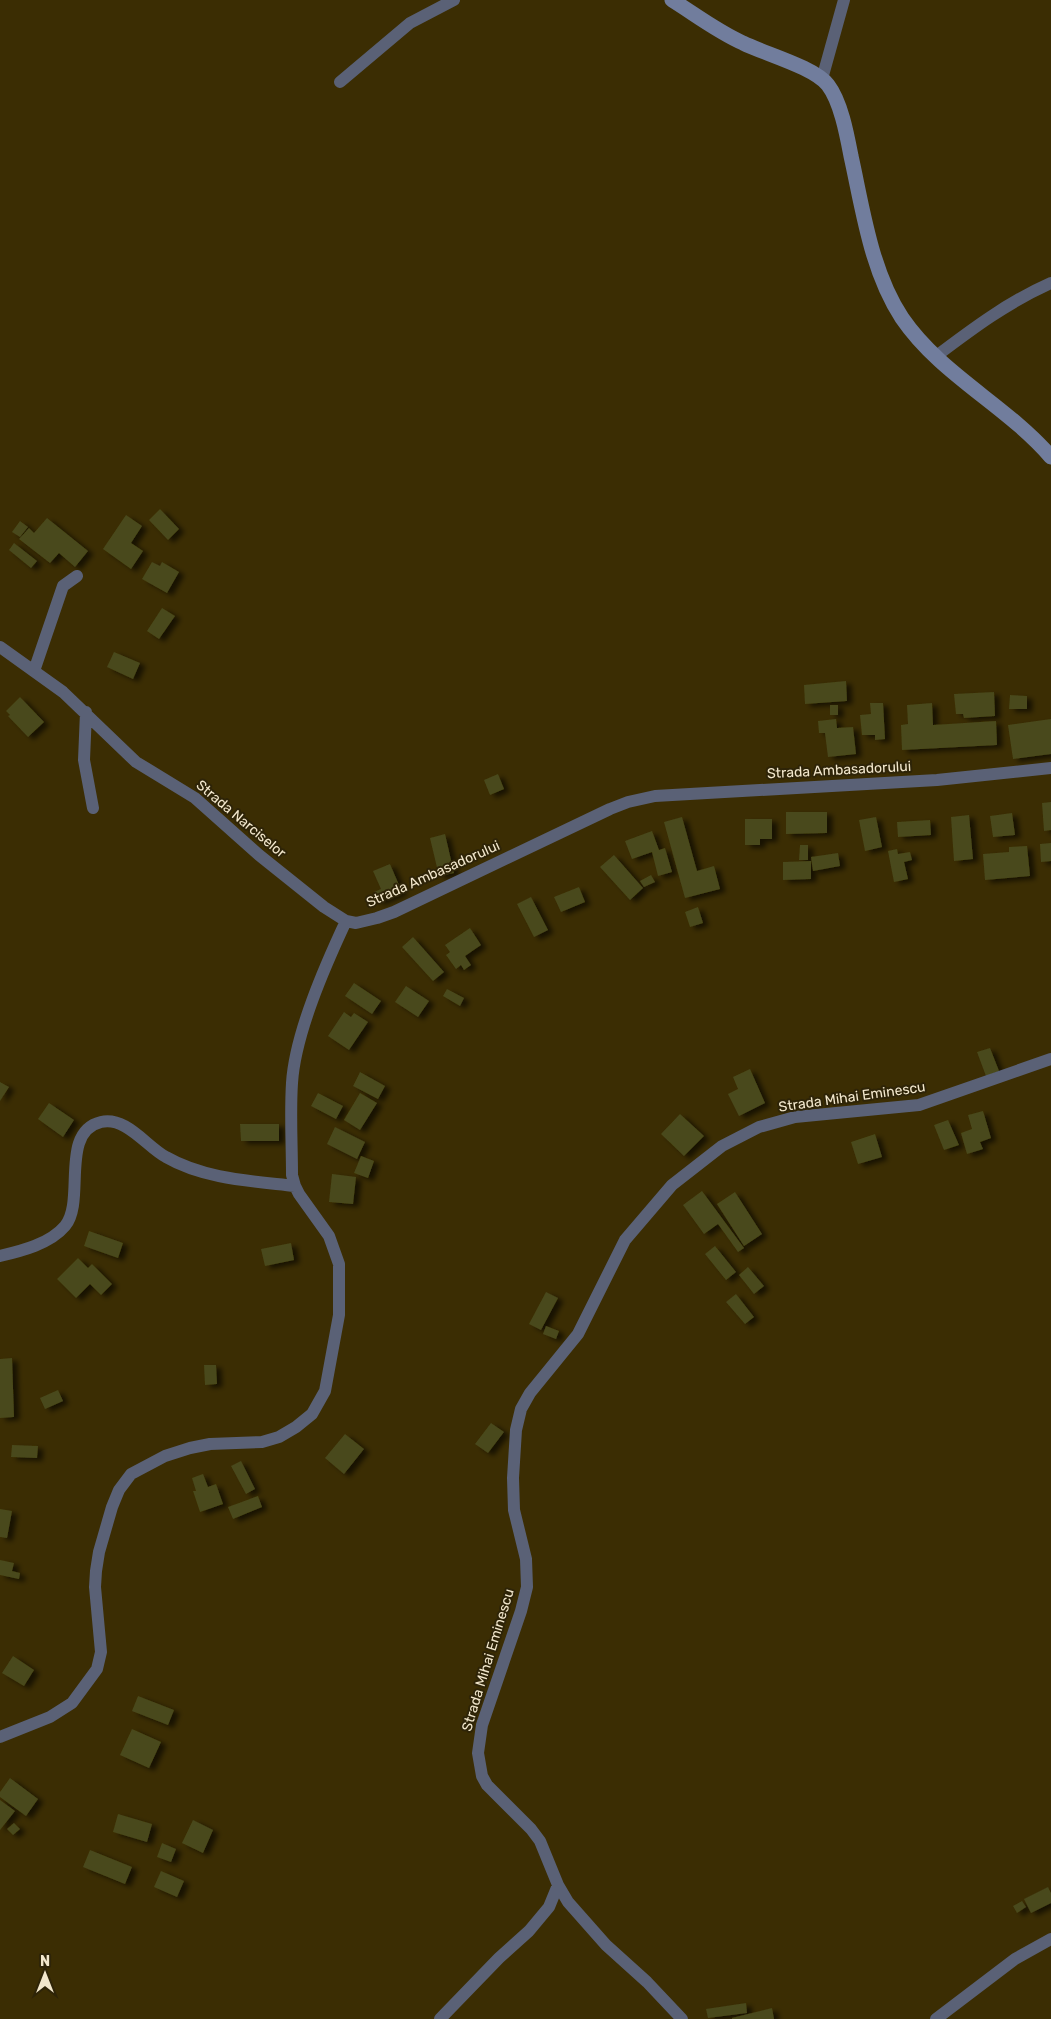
<svg xmlns="http://www.w3.org/2000/svg" width="1051" height="2019" font-family="Rubik,sans-serif">
	<defs>
		<filter id="shadow"><feDropShadow dx="5.5" dy="3" stdDeviation="2.5" flood-color="#0009"/></filter>
	</defs>
	<rect width="100%" height="100%" fill="#3b2d03"/>
	<path fill="#49491b" filter="url(#shadow)" d="M160,509L179,529L168,540L149,520Z
		M126,515L142,526L131,543L143,551L131,569L103,549Z
		M47,518L88,551L75,567L59,553L50,563L19,539L29,528L34,533Z
		M20,521L28,527L20,537L12,532Z
		M14,543L37,561L31,568L9,550Z
		M152,562L160,566L162,562L179,572L167,593L142,579Z
		M162,608L175,616L159,639L147,631Z
		M114,652L140,663L133,679L107,667Z
		M846,681L847,701L805,704L804,685Z
		M994,692L995,716L964,718L963,714H956L954,694Z
		M1010,695L1027,696V709H1009Z
		M20,697L44,722L28,737L8,716L10,715L6,711Z
		M870,703H883L885,739L875,740V735H862L860,715L871,714Z
		M932,703L933,725L996,721L997,745L902,750L901,725L908,724L907,705Z
		M830,705H838V715H830Z
		M836,719L837,728L853,727L856,754L828,757L825,733H819L818,721Z
		M1051,719V754L1013,759L1008,725Z
		M498,774L504,789L490,795L484,780Z
		M1051,802V830L1044,831L1042,803Z
		M786,812H827V833L786,834Z
		M1012,813L1015,835L993,837L990,816Z
		M969,815L973,859L954,861L951,817Z
		M682,817L697,871L714,866L720,889L685,898L664,822Z
		M876,817L882,847L865,851L859,820Z
		M745,819H772V839H760V845H745Z
		M930,820L931,835L898,837L897,822Z
		M652,831L659,850L665,848L672,872L658,876L652,852L632,859L625,841Z
		M445,834L454,873L439,876L430,838Z
		M1051,843V861L1041,862L1040,844Z
		M800,845H808V860H799Z
		M1027,846L1030,876L985,880L983,854L1009,852V847Z
		M897,849L898,854L910,852L912,860L904,862L908,879L894,882L888,851Z
		M838,853L840,866L813,871L811,857Z
		M614,855L643,888L630,900L600,867Z
		M811,861V879L783,880V862Z
		M390,864L402,892L378,902L374,892L381,889L373,871Z
		M651,875L655,882L644,887L640,881Z
		M579,887L585,902L561,912L554,897Z
		M531,897L548,930L534,937L517,904Z
		M698,907L703,923L690,927L685,912Z
		M470,928L481,945L465,956L471,965L464,970L461,965L456,969L446,955L450,952L445,945Z
		M413,937L444,972L433,981L402,947Z
		M354,983L381,1001L372,1014L345,996Z
		M406,986L429,1001L418,1017L395,1002Z
		M447,989L464,998L460,1006L443,996Z
		M344,1012L351,1017L354,1013L368,1022L349,1050L328,1036Z
		M990,1048L999,1071L986,1076L977,1052Z
		M750,1069L765,1103L739,1116L728,1094L738,1089L733,1077Z
		M360,1072L385,1086L378,1099L353,1086Z
		M0,1082L9,1087L0,1101Z
		M318,1093L343,1106L336,1119L311,1106Z
		M360,1093L377,1103L360,1130L344,1120Z
		M49,1103L74,1120L63,1137L38,1119Z
		M983,1111L991,1138L980,1142L983,1149L967,1154L961,1133L972,1129L968,1115Z
		M680,1114L704,1136L684,1156L661,1134Z
		M948,1120L959,1145L944,1150L934,1125Z
		M240,1124H279V1141H241Z
		M335,1127L365,1142L357,1159L327,1144Z
		M875,1134L882,1157L858,1164L851,1142Z
		M361,1156L374,1161L368,1178L354,1173Z
		M332,1174L356,1177L353,1204L329,1202Z
		M702,1191L744,1248L738,1252L718,1224L704,1234L683,1205Z
		M735,1192L762,1234L744,1246L717,1204Z
		M89,1231L123,1243L118,1258L84,1246Z
		M291,1243L294,1260L265,1266L261,1249Z
		M715,1246L736,1272L726,1280L705,1254Z
		M78,1258L88,1268L92,1264L112,1284L101,1295L90,1284L76,1298L57,1279Z
		M748,1267L764,1286L754,1294L739,1275Z
		M546,1292L558,1298L541,1330L529,1324Z
		M736,1294L754,1317L745,1324L726,1302Z
		M546,1326L559,1331L556,1339L543,1334Z
		M12,1358L14,1417L0,1418V1359Z
		M204,1365H216L217,1384L205,1385Z
		M58,1390L63,1401L45,1409L40,1398Z
		M491,1423L504,1432L488,1453L475,1444Z
		M345,1434L364,1449L344,1474L325,1458Z
		M12,1445L38,1446L37,1458L11,1457Z
		M241,1461L255,1489L246,1494L231,1466Z
		M203,1474L208,1487L216,1484L223,1504L200,1512L193,1491H196L192,1478Z
		M258,1496L262,1507L233,1519L228,1507Z
		M0,1509L12,1511L7,1538L0,1537Z
		M0,1560L14,1563L12,1571L20,1573L19,1579L0,1575Z
		M13,1656L34,1670L24,1686L2,1673Z
		M138,1696L174,1710L168,1725L132,1711Z
		M132,1729L161,1742L149,1768L120,1755Z
		M10,1778L38,1799L26,1816L0,1797V1792Z
		M0,1800L15,1811L0,1830Z
		M118,1814L152,1824L147,1842L113,1832Z
		M193,1820L213,1830L203,1853L182,1843Z
		M14,1823L20,1829L13,1835L7,1829Z
		M162,1843L176,1849L171,1862L157,1857Z
		M90,1850L132,1867L125,1884L83,1867Z
		M161,1871L184,1881L177,1897L154,1887Z
		M1048,1887L1051,1893V1903L1031,1913L1024,1899Z
		M1022,1901L1026,1907L1017,1913L1013,1906Z
		M746,2003L747,2013L708,2018L706,2009Z
		M772,2008L774,2019H732V2018Z"/>
	<g fill="none" stroke-linecap="round" stroke-linejoin="round">
		<path stroke="#5a6176" stroke-width="12" d="M822,79L844,0
			M340,82L410,23L454,0
			M935,357C972,329 1008,302 1051,283
			M0,647L63,692L136,762L195,798L259,855L324,907L346,921L356,923L377,918L394,912L610,809L628,802L655,796L937,780L1051,768
			M34,671L63,586L77,576
			M86,712L84,760L93,808
			M0,1256C21,1251 50,1244 65,1226C86,1201 59,1132 101,1122C126,1116 147,1147 166,1157C204,1179 252,1181 295,1186
			M0,1737L50,1717L72,1703L97,1669L101,1652L95,1587L96,1571L99,1552L112,1507L119,1490L131,1474L165,1456L190,1448L210,1444L262,1442L279,1437L296,1427L312,1414L325,1391L339,1315V1264L329,1236L299,1194L295,1186L292,1175C292,1145 290,1114 292,1083C295,1034 325,966 346,921
			M440,2019L499,1958L529,1931L549,1907L558,1885
			M682,2019L647,1982L606,1945L568,1902L558,1885L540,1841L531,1829L487,1785L482,1776L478,1753L482,1725L521,1611L527,1587L526,1559L514,1510L513,1478L516,1430L521,1409L530,1393L578,1334L625,1240L672,1185L722,1146L759,1127L795,1117L919,1105L1051,1059
			M936,2019L1015,1959L1051,1939"/>
		<path stroke="#717d9d" stroke-width="15" d="M672,0C696,15 718,32 743,43C765,54 814,67 828,85C841,102 847,135 851,156C863,210 871,271 902,318C941,375 1006,405 1051,457"/>
	</g>
	<g text-anchor="middle" dominant-baseline="central" stroke-width="4" stroke-linejoin="round" paint-order="stroke">
		<g font-size="14" fill="#f2e7cc" stroke="#2e2408">
			<text transform="translate(839 770) rotate(-3)">Strada Ambasadorului</text>
			<text transform="translate(241 819) rotate(40)">Strada Narciselor</text>
			<text transform="translate(433 874) rotate(-24)">Strada Ambasadorului</text>
			<text transform="translate(852 1097) rotate(-8)">Strada Mihai Eminescu</text>
			<text transform="translate(488 1660) rotate(-73)">Strada Mihai Eminescu</text>
		</g>
	</g>
	<g transform="translate(45 1974)" stroke="#2e2408" stroke-width="4" paint-order="stroke">
	<path d="M0-4L9 19L0 12L-9 19Z" fill="#f2e7cc"/>
	<text y="-8" font-size="14" font-weight="bold" text-anchor="middle" fill="#f2e7cc">N</text>
	</g>
</svg>
